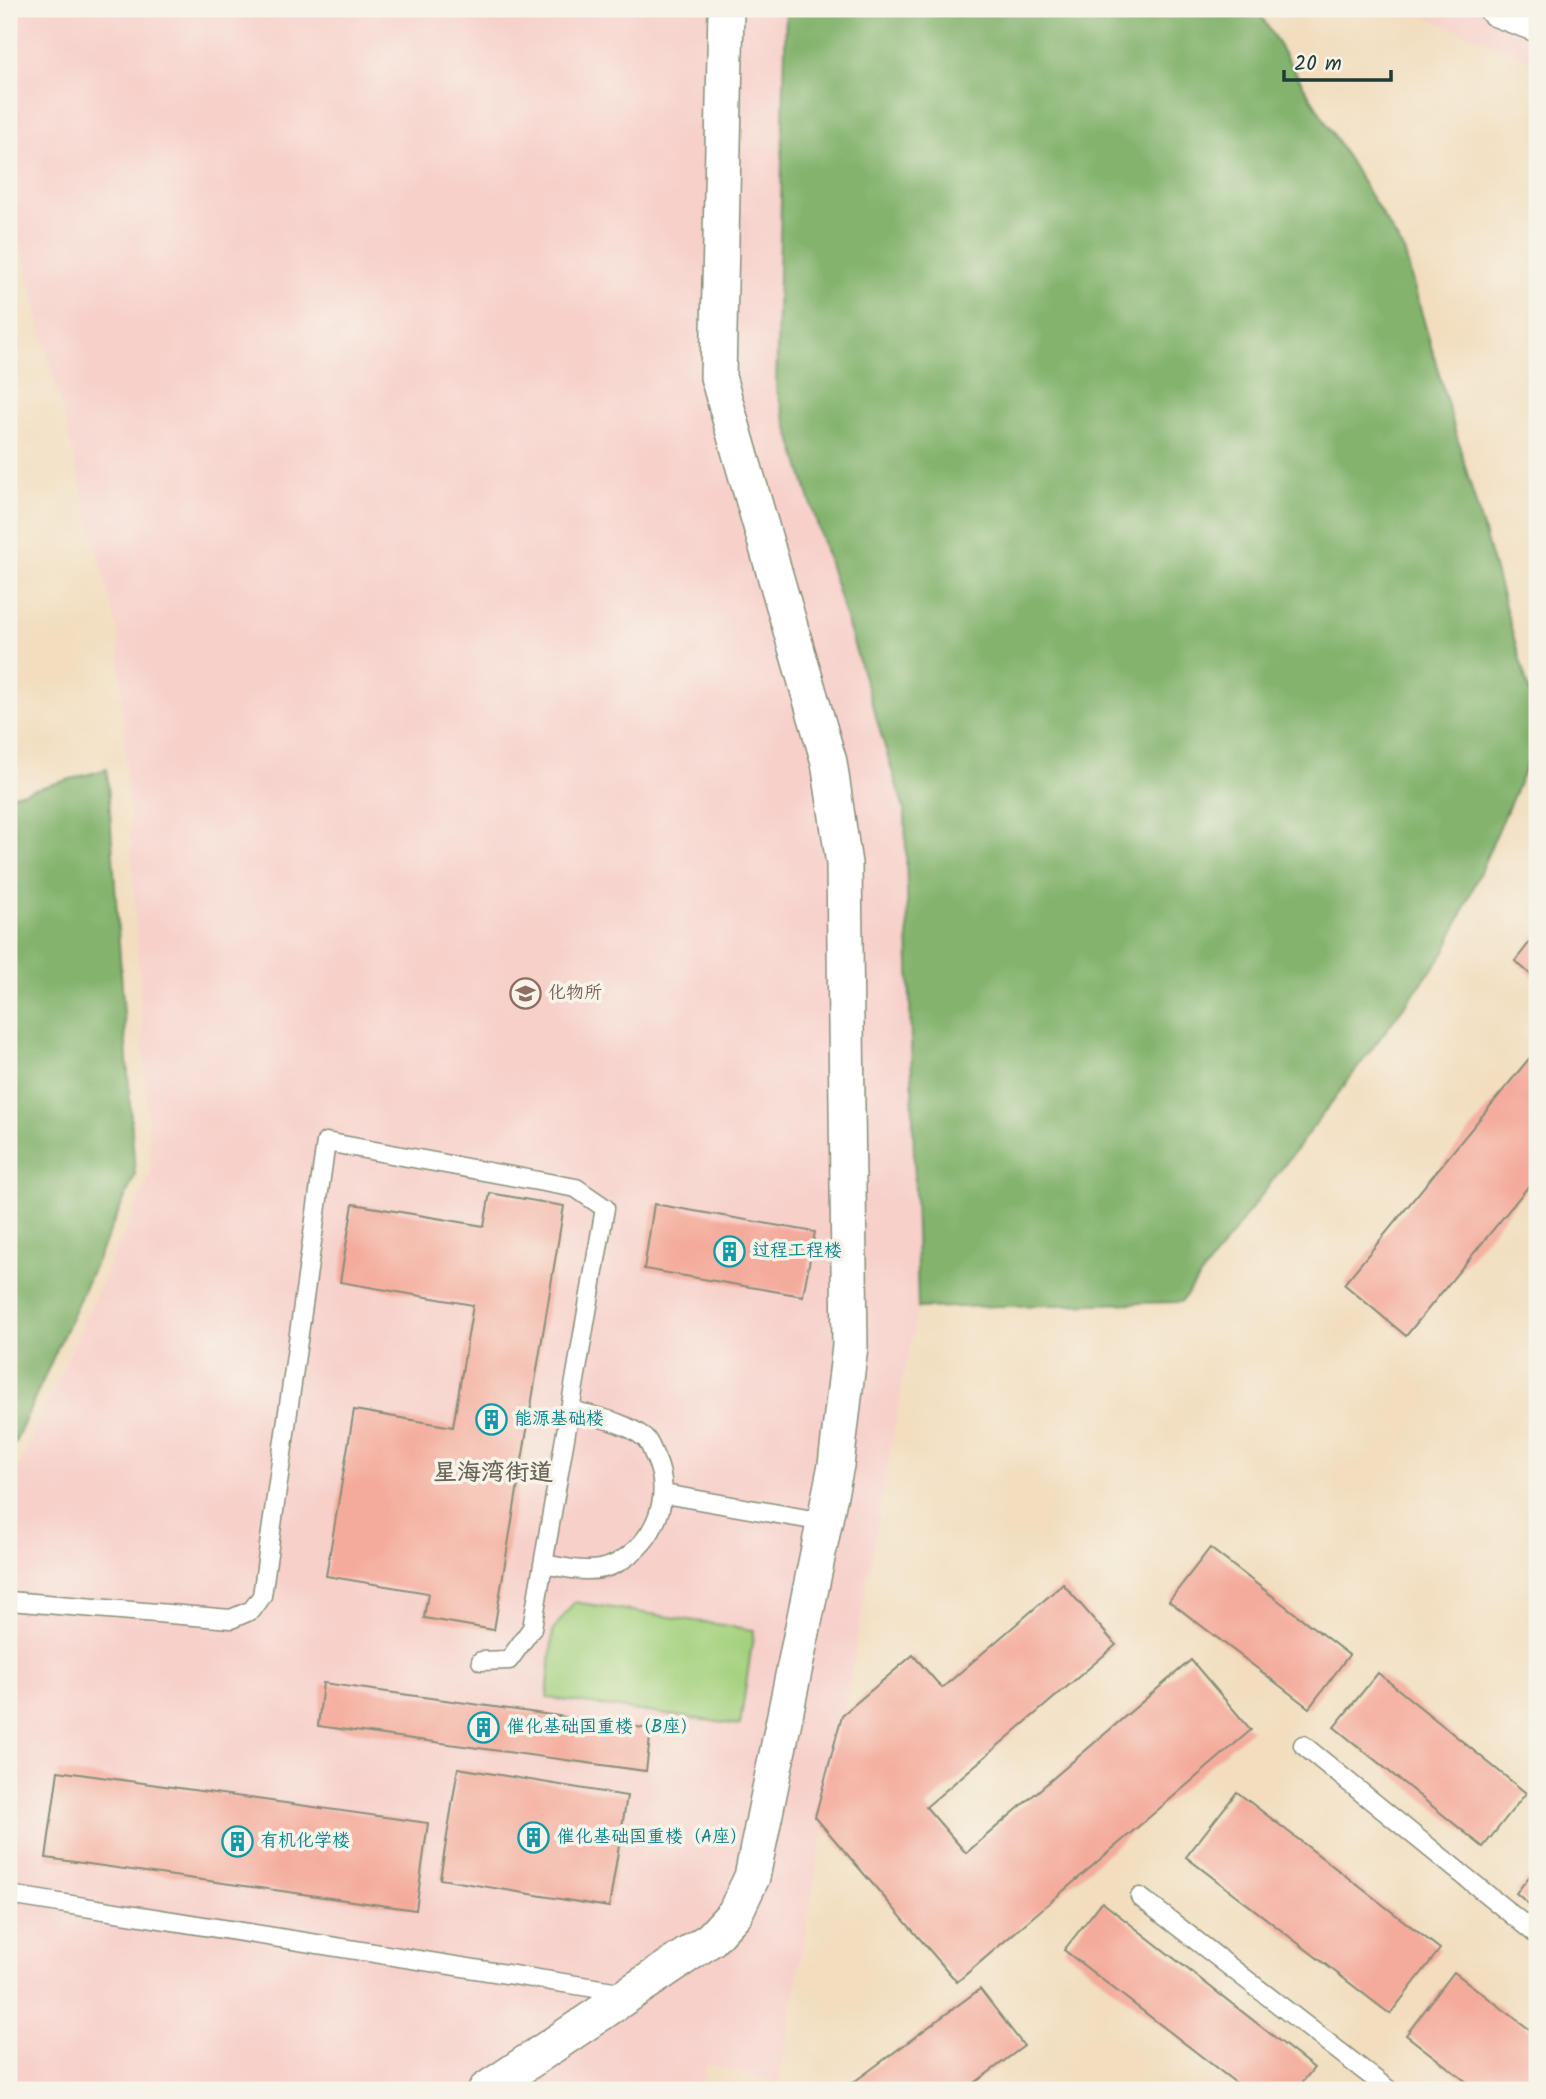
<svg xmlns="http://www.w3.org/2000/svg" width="1546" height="2099" font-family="Kalam,'LXGW WenKai TC',sans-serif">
	<rect width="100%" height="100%" fill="#f7f3e8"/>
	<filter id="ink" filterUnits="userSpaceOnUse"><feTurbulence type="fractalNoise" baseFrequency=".0143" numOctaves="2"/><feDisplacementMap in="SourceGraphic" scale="14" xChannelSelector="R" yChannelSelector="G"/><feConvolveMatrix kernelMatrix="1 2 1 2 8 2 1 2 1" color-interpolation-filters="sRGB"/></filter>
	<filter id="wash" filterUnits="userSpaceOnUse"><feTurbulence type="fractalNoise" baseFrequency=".00686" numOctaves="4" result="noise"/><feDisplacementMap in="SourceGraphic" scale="28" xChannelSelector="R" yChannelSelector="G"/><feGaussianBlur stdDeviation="1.57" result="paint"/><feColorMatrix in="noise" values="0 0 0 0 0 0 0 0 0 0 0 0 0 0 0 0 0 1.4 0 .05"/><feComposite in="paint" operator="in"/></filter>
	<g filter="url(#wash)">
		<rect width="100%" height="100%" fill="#f2debf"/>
		<path fill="#f7d0ca" d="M9,9H786L776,388L905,813L918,1308L903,1380L779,2083L707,2064L701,2090H9V1488L151,1173L118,633L9,200Z
			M1405,9H1537V63Z"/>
		<path fill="#a4d17e" stroke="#628759" stroke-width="2" d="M574,1602L754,1630L740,1725L547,1698L553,1630Z"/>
		<path fill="#83b36d" stroke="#517850" stroke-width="2" d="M786,9H1257L1404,251L1537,719V742L1445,952L1181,1302L918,1308L905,813L776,388Z
			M107,769L135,1175L9,1456V796Z"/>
		<g id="blocks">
			<path fill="#f4ab9b" d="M1537,371V386L1530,380Z
				M1537,933V980L1515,961Z
				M1537,1049V1176L1406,1336L1344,1284Z
				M490,1193L564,1206L494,1630L424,1618L428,1593L326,1576L354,1410L453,1427L473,1305L340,1282L353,1204L484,1226Z
				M654,1204L815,1232L803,1296L644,1269Z
				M1210,1548L1349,1655L1309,1708L1169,1601Z
				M1063,1584L1116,1645L926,1807L966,1853L1191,1660L1251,1730L957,1982L815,1817L842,1715L913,1655L942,1688Z
				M1378,1673L1526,1793L1483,1847L1334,1727Z
				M323,1683L651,1729L646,1771L318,1726Z
				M458,1768L627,1796L609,1907L440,1879Z
				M58,1771L428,1823L416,1910L46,1858Z
				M1237,1792L1440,1949L1390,2014L1186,1857Z
				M1537,1867V1911L1516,1893Z
				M1102,1902L1314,2068L1296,2090H1245L1064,1950Z
				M1454,1972L1537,2035V2090H1477L1406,2035Z
				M980,1989L1024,2046L965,2090H843Z"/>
		</g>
	</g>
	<g filter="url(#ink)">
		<use href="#blocks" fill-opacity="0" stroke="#888e7a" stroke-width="2"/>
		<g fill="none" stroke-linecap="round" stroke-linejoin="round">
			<defs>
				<path id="service" d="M664,1494L824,1522
					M543,1564C567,1568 594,1576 617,1563C655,1542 674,1497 655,1457C652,1451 650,1443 645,1438C624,1421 595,1417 569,1409
					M9,1601L231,1619L252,1610L262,1596L326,1142L576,1188L605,1208L532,1628L509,1660L481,1661
					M1303,1745L1537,1935
					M9,1895L626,1993
					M1140,1897L1389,2090"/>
				<path id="minor" d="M1497,9L1537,24
					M486,2090L711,1939L735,1913L752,1877L836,1465L850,1346L844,864L829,762L718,377L726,9"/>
			</defs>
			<use href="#service" stroke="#888e7a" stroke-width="21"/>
			<use href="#minor" stroke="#888e7a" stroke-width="38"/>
			<use href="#service" stroke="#fff" stroke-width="18"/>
			<use href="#minor" stroke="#fff" stroke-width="35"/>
		</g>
	</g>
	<defs>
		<symbol id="school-ring" viewBox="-11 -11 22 22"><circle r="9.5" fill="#f7f3e8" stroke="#8d6e63" stroke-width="1.5"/><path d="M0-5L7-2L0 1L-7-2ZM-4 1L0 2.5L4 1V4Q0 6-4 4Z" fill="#8d6e63"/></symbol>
		<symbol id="building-ring" viewBox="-11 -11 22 22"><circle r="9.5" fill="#f7f3e8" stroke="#0f9aa8" stroke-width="1.5"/><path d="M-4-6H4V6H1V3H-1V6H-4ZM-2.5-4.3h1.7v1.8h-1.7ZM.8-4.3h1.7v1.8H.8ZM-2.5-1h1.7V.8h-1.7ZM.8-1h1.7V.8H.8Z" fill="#0f9aa8"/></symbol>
	</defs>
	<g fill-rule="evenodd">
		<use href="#school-ring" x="508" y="976" width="35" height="35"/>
		<use href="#building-ring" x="712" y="1234" width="35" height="35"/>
		<use href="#building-ring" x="474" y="1402" width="35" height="35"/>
		<use href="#building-ring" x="466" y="1710" width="35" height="35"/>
		<use href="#building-ring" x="516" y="1820" width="35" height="35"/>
		<use href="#building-ring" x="220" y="1824" width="35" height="35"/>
	</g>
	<g text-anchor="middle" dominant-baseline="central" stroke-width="7" stroke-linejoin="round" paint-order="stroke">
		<g font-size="18" fill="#785e54" stroke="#f7f3e8" text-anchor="start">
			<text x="548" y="993">化物所</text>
		</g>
		<g font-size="18" fill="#0d838f" stroke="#f7f3e8" text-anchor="start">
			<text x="752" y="1251">过程工程楼</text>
			<text x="514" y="1419">能源基础楼</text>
			<text x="507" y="1727">催化基础国重楼（B座）</text>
			<text x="557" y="1837">催化基础国重楼（A座）</text>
			<text x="260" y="1841">有机化学楼</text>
		</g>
		<g font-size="24" font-weight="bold" fill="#6a6458" stroke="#f7f3e8">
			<text x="493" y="1473">星海湾街道</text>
		</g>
	</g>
	<rect width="1546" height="2099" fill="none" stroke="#f7f3e8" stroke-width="35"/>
	<path d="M1284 70v10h107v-10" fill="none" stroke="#1f3d34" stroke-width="3.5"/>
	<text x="1294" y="70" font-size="21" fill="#1f3d34" stroke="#f7f3e8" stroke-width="5" paint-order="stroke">20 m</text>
</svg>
